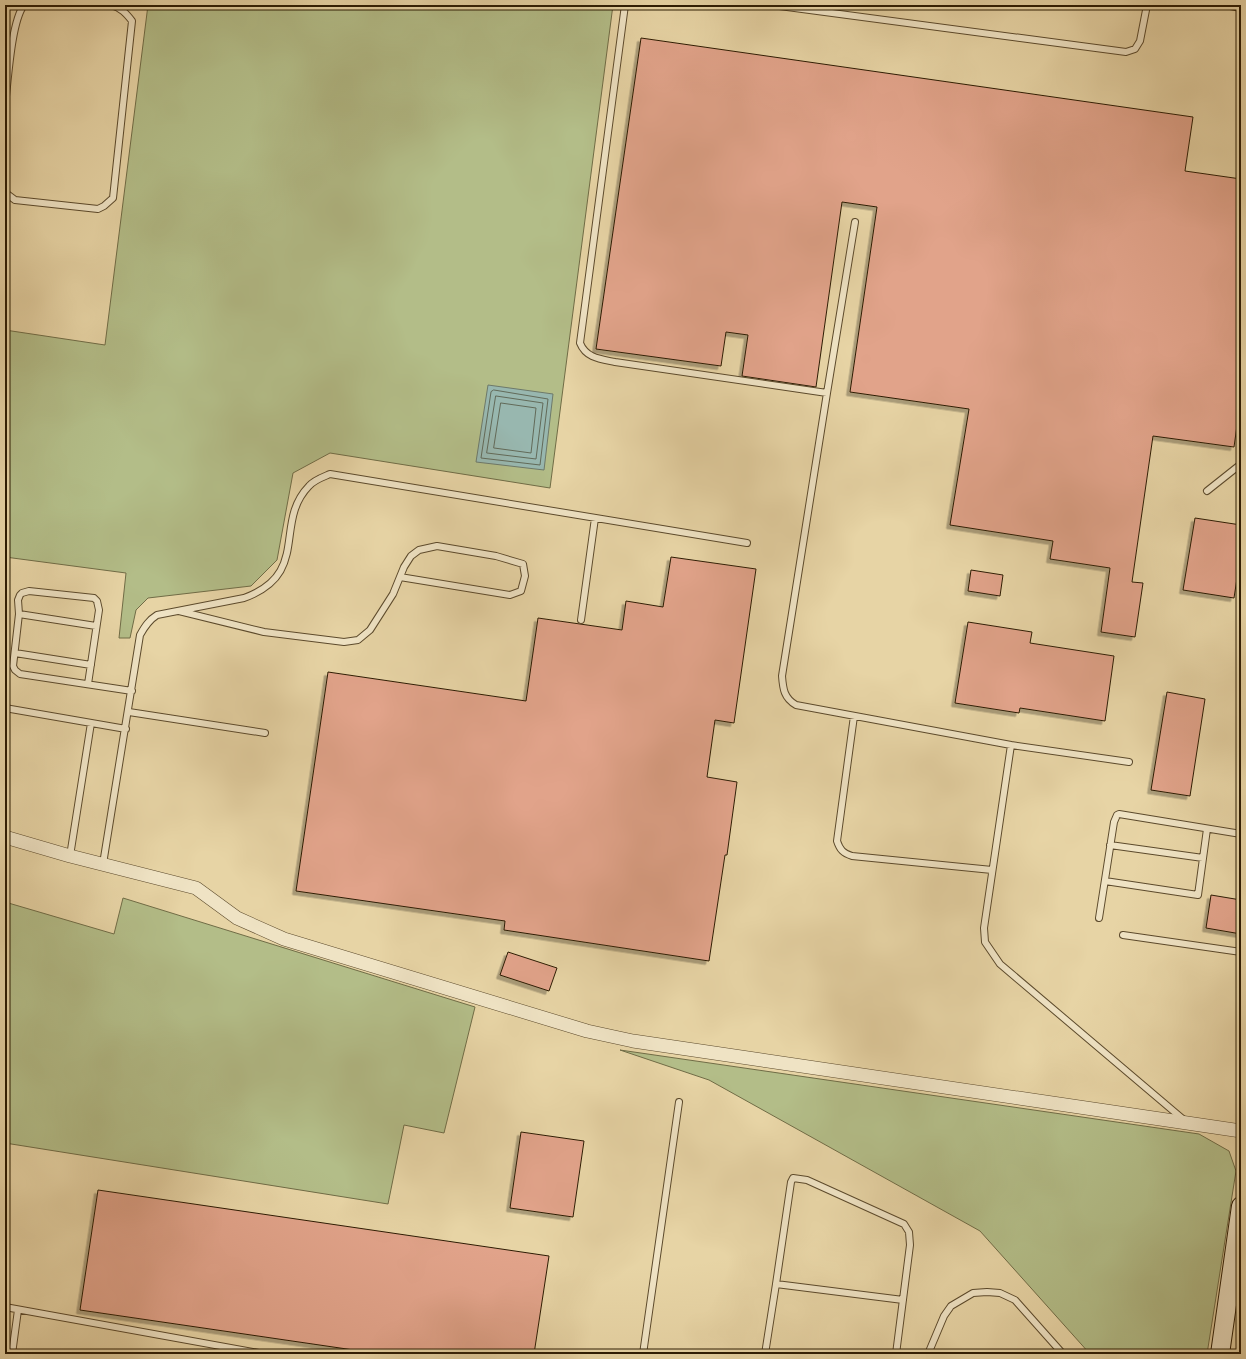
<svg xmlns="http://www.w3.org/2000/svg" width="1246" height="1359" font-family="Vollkorn,serif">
	<defs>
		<filter id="shadow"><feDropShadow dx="-3.5" dy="3.5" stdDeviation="0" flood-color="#0004"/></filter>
	</defs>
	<rect width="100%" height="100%" fill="#e7d4a5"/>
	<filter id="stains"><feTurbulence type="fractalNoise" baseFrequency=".005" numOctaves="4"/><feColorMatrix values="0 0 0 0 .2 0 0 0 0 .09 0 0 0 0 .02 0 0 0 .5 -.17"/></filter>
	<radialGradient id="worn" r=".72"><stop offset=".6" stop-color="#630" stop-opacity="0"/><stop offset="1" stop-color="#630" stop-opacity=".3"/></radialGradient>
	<path fill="#b3bd88" stroke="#706c46" d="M148,5H613L550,488L330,453L293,473L277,560L251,586L148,598L136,610L130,638H119L126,573L5,557V330L105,345Z
		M123,898L475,1007L444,1133L404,1125L388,1204L5,1143V902L114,934Z
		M620,1050L1199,1134L1229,1151L1236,1171L1207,1354H1090L980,1231L709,1080Z"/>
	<path fill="#98b7af" stroke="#6d796a" d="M488,385L553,394L544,470L476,462Z"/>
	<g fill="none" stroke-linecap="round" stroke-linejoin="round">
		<path stroke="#626a59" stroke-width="1" d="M494,390L548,399L540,465L481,458L491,392Z
			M496,396L543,403L536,459L487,453Z
			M501,403L536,408L531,453L494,448Z"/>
	</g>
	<path fill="#e1a38a" stroke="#2d1c03" filter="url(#shadow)" d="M641,38L1193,117L1185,171L1241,179V397L1234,447L1153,436L1132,582L1143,583L1135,637L1101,632L1110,568L1050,559L1053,541L950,525L969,409L850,392L877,207L842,202L816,387L742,376L748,335L726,332L721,366L596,349Z
		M1195,518L1241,525V552L1234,598L1183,590Z
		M671,557L756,569L734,723L715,720L707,777L737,782L727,855H725L709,961L504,930L505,921L296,891L328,672L526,701L538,618L622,630L626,601L663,607Z
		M971,570L1003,575L1000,596L968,591Z
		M968,622L1032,632L1030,643L1114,656L1105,721L1020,708L1019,713L955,703Z
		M1167,692L1205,699L1190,796L1151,790Z
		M1211,895L1241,900V934L1206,928Z
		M508,952L557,968L549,991L500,975Z
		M521,1132L584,1141L573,1217L510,1208Z
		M98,1190L549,1256L534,1354H381L80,1310Z"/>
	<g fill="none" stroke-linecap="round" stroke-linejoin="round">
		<defs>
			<path id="service" d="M625,5L580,343C586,358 600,359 615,362L827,393L782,676C783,689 784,698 796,705L1011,745L984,928L985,942L1000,964L1184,1120
				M772,5L1126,52L1135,49L1140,41L1147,5
				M1225,5L1241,8
				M5,105C8,82 11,22 24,5
				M5,191L7,194L15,200L98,209L104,206L113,198L132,21C126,13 121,8 111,5
				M827,393L855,222
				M1207,491L1241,464
				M179,611L264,632L344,642L358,640L370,630L393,594L404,567L411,556L419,550L437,546L496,556L523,564L525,576L521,591L510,595L400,577
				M19,614L96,626
				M581,620L595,518
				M15,653L91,665
				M88,684L99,610L97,601L94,598L29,591L22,593L20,595L18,600L19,614L13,666L15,670L20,674L132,691
				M5,708L126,729
				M129,712L265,733
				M854,716L837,841C840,850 843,853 852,856L992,870
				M1011,745L1129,762
				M1110,845L1203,858
				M70,856L91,723
				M103,864L140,635C145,626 149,620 157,615L244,598C311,574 273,523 309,486C314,480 323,477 330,474L747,543
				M1105,881L1198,895L1207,829
				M1099,918L1114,822L1117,815L1119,814L1241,834
				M1123,935L1241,952
				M776,1284L791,1182L793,1178L807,1180L904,1224L909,1232L910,1245L896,1354
				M5,1307L264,1354
				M12,1354L18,1310
				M643,1354L679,1102
				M765,1354L776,1284L903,1300
				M928,1354L944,1316L951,1306L973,1293L987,1292L1000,1293L1015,1300L1063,1354"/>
			<path id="minor" d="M5,837L70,856L196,888L237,918L284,939L587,1031L633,1041L1241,1131"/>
			<path id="secondary" d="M1220,1354L1241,1206"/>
		</defs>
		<use href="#service" stroke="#5c4a2c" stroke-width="8"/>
		<use href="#minor" stroke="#5c4a2c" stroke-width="14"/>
		<use href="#secondary" stroke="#2d1c03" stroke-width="20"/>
		<use href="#service" stroke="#efe3c4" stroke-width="6"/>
		<use href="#minor" stroke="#efe3c4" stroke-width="13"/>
		<use href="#secondary" stroke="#efe3c4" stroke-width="18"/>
	</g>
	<rect width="1246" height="1359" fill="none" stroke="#e7d4a5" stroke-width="20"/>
	<rect x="6" y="6" width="1234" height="1347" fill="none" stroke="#2d1c03" stroke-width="2"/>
	<rect x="10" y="10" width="1226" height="1339" fill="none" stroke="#2d1c03"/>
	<rect width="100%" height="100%" filter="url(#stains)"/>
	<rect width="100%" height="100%" fill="url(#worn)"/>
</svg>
